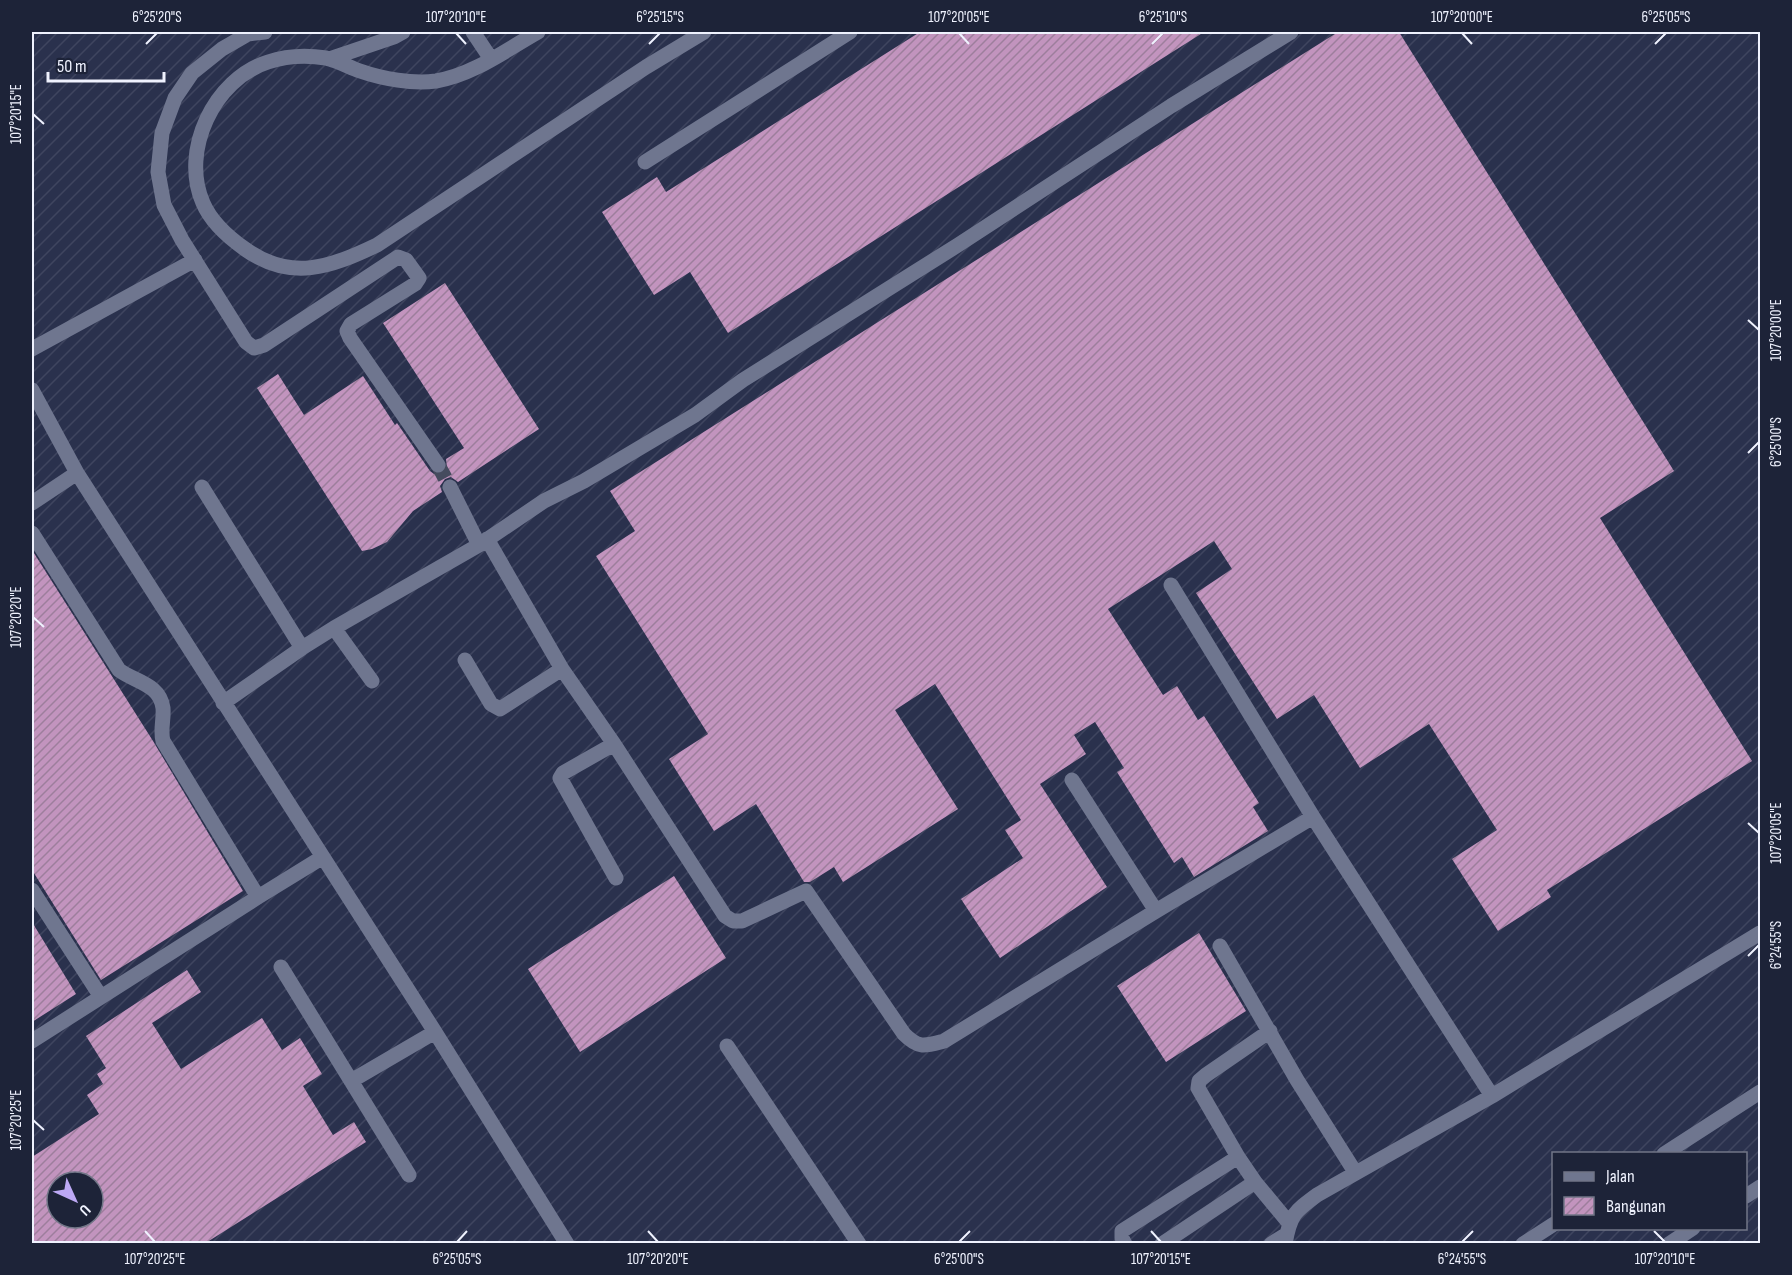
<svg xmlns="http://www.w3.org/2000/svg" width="1792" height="1275" font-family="'Sofia Sans Condensed',sans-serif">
	<defs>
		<pattern id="industrial-furrows" width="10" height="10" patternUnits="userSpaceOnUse" patternTransform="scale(1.5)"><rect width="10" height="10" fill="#2a314d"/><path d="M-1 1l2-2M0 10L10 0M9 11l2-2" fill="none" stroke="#3f455f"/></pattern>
		<pattern id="building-hatch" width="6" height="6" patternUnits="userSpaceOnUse" patternTransform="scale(1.5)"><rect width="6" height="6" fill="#c294be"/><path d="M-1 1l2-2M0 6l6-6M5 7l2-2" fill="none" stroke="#9d7e9c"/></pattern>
	</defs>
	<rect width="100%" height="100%" fill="#272d42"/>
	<path fill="url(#industrial-furrows)" fill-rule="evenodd" d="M32,32H1760V1243H32ZM1554,1154H1746V1228H1554ZM57,1182H93V1218H57Z"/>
	<path fill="url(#building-hatch)" fill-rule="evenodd" d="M920,32H1204L728,333L690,272L654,295L602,212L657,177L666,192Z
		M1338,32H1399L1674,471L1600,518L1752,761L1547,890L1551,897L1498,931L1452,859L1497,830L1429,724L1360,768L1314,695L1277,719L1196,593L1232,569L1214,541L1108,609L1163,695L1177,686L1198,720L1204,716L1259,803L1253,807L1268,831L1194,877L1182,857L1174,863L1117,772L1124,768L1095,722L1074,735L1086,754L1040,784L1107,887L1000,958L961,899L1023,858L1005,830L1021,820L935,684L895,710L958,809L843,882L834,867L810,882H804L756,804L714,831L669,759L708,734L596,556L635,531L610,491Z
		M445,283L539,429L458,482L451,477L445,479L440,486L442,492L413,511L387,542L372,549L362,551L257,388L278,374L304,415L363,376L395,425L397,423L430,471L434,474L443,473L447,469L446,459L464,448L383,323Z
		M32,550L153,741L243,891L101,980L32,870Z
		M674,876L726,958L580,1052L528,969Z
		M32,922L76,994L32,1022Z
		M1199,933L1246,1011L1166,1062L1117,986Z
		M187,970L201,992L152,1023L181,1069L262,1018L282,1050L300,1038L322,1074L303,1086L333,1135L354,1122L366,1142L204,1244H32V1157L99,1114L87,1095L103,1084L97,1074L106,1068L86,1036ZM57,1182H93V1218H57Z"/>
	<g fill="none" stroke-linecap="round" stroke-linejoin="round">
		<path stroke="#454b5e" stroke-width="15" stroke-dasharray="15 8" stroke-linecap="butt" d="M438,465L450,487"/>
		<path stroke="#6f768f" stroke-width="15" d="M265,32L248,34L222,49L192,73L175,98L162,133L158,172L164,205L182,240L246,342L254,348L264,345L398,257L406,260L419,278L415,284L351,324L347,331L350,338L438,465
			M473,32L491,59
			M538,32C506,50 473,75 436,81C412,84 383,79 360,71C349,67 338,61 326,58C307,55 286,56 268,62C214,79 180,151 203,203C211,222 228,237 245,249C291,282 331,267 377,245L646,67L704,32
			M329,59L394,37L403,32
			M645,162L850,32
			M32,349L195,260
			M32,390L77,473L435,1032L567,1244
			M202,487L302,648
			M450,487L479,545
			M32,503L77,473
			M32,533L119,670C135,682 160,684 163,708C164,720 160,730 163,741L258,897
			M487,539L562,669L614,744L725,916L733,921H742L806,891L904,1034C919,1049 925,1046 944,1041L1156,911L1313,817
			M1171,585L1313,817L1492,1096
			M334,628L372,681
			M465,660L491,704L500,709L562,669
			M223,703L302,648L334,628L479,545L544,501L584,481L695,415L743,380L958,245L1171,106L1291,32
			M614,744L563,773L560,778L616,878
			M1072,780L1156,911
			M32,890L101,997
			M1220,946L1297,1080L1355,1172
			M281,967L409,1175
			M1270,1031L1206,1075L1199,1081L1198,1088L1238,1157L1255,1182L1289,1223
			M32,1041L258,897L323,857
			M727,1046L859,1244
			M351,1081L435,1032
			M1664,1154L1760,1092
			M1746,1196L1760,1187
			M1125,1244L1122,1238V1231L1238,1157
			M1162,1244L1255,1182
			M1271,1244L1287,1234
			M1285,1244C1290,1215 1294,1212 1317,1195L1492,1096L1760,933
			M1523,1244L1554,1224
			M1669,1244L1693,1228"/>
	</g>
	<path fill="none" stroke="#eff2fe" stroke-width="2" d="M456,33L466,44M959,33L969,44M1462,33L1472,44M146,44L157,33M649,44L660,33M1152,44L1163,33M1655,44L1666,33M33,114L44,124M1748,320L1759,330M1748,453L1759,442M33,617L44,627M1748,823L1759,833M1748,956L1759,945M33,1120L44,1130M145,1231L155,1242M648,1231L658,1242M1151,1231L1161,1242M1654,1231L1665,1242M457,1242L467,1231M959,1242L970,1231M1462,1242L1473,1231"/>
	<rect width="1792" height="1275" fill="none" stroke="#1d2338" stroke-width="66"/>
	<rect x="1552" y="1152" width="195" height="78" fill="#1d2338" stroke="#717687" stroke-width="1.5"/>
	<rect x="1564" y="1172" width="30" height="9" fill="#6f768f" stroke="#717687" stroke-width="1.5"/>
	<text x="1606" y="1182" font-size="18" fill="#eff2fe">Jalan</text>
	<rect x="1564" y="1197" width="30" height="18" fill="url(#building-hatch)" stroke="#717687" stroke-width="1.5"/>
	<text x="1606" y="1212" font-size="18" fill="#eff2fe">Bangunan</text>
	<g transform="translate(75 1200) rotate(135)"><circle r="28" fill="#1d2338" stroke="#717687" stroke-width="1.5"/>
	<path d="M0-4.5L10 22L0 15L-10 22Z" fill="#bda9f5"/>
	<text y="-9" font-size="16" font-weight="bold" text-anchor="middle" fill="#eff2fe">U</text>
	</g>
	<path d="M48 72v9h116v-9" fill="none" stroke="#eff2fe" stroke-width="3"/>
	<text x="57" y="72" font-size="18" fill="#eff2fe" stroke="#1d2338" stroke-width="4.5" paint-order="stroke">50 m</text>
	<rect x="33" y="33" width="1726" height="1209" fill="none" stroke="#eff2fe" stroke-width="2"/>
	<g font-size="15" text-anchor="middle" fill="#eff2fe">
		<text x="157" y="22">6°25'20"S</text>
		<text x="456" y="22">107°20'10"E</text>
		<text x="660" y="22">6°25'15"S</text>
		<text x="959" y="22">107°20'05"E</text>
		<text x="1163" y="22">6°25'10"S</text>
		<text x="1462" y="22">107°20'00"E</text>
		<text x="1666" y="22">6°25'05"S</text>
		<text transform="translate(16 114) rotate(-90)" y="5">107°20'15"E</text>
		<text transform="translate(1776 330) rotate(-90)" y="5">107°20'00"E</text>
		<text transform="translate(1776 442) rotate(-90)" y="5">6°25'00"S</text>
		<text transform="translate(16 617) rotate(-90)" y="5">107°20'20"E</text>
		<text transform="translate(1776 833) rotate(-90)" y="5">107°20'05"E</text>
		<text transform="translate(1776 945) rotate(-90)" y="5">6°24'55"S</text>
		<text transform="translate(16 1120) rotate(-90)" y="5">107°20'25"E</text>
		<text x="155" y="1264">107°20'25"E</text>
		<text x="457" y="1264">6°25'05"S</text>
		<text x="658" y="1264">107°20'20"E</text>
		<text x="959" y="1264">6°25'00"S</text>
		<text x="1161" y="1264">107°20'15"E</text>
		<text x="1462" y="1264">6°24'55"S</text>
		<text x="1665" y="1264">107°20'10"E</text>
	</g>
</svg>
